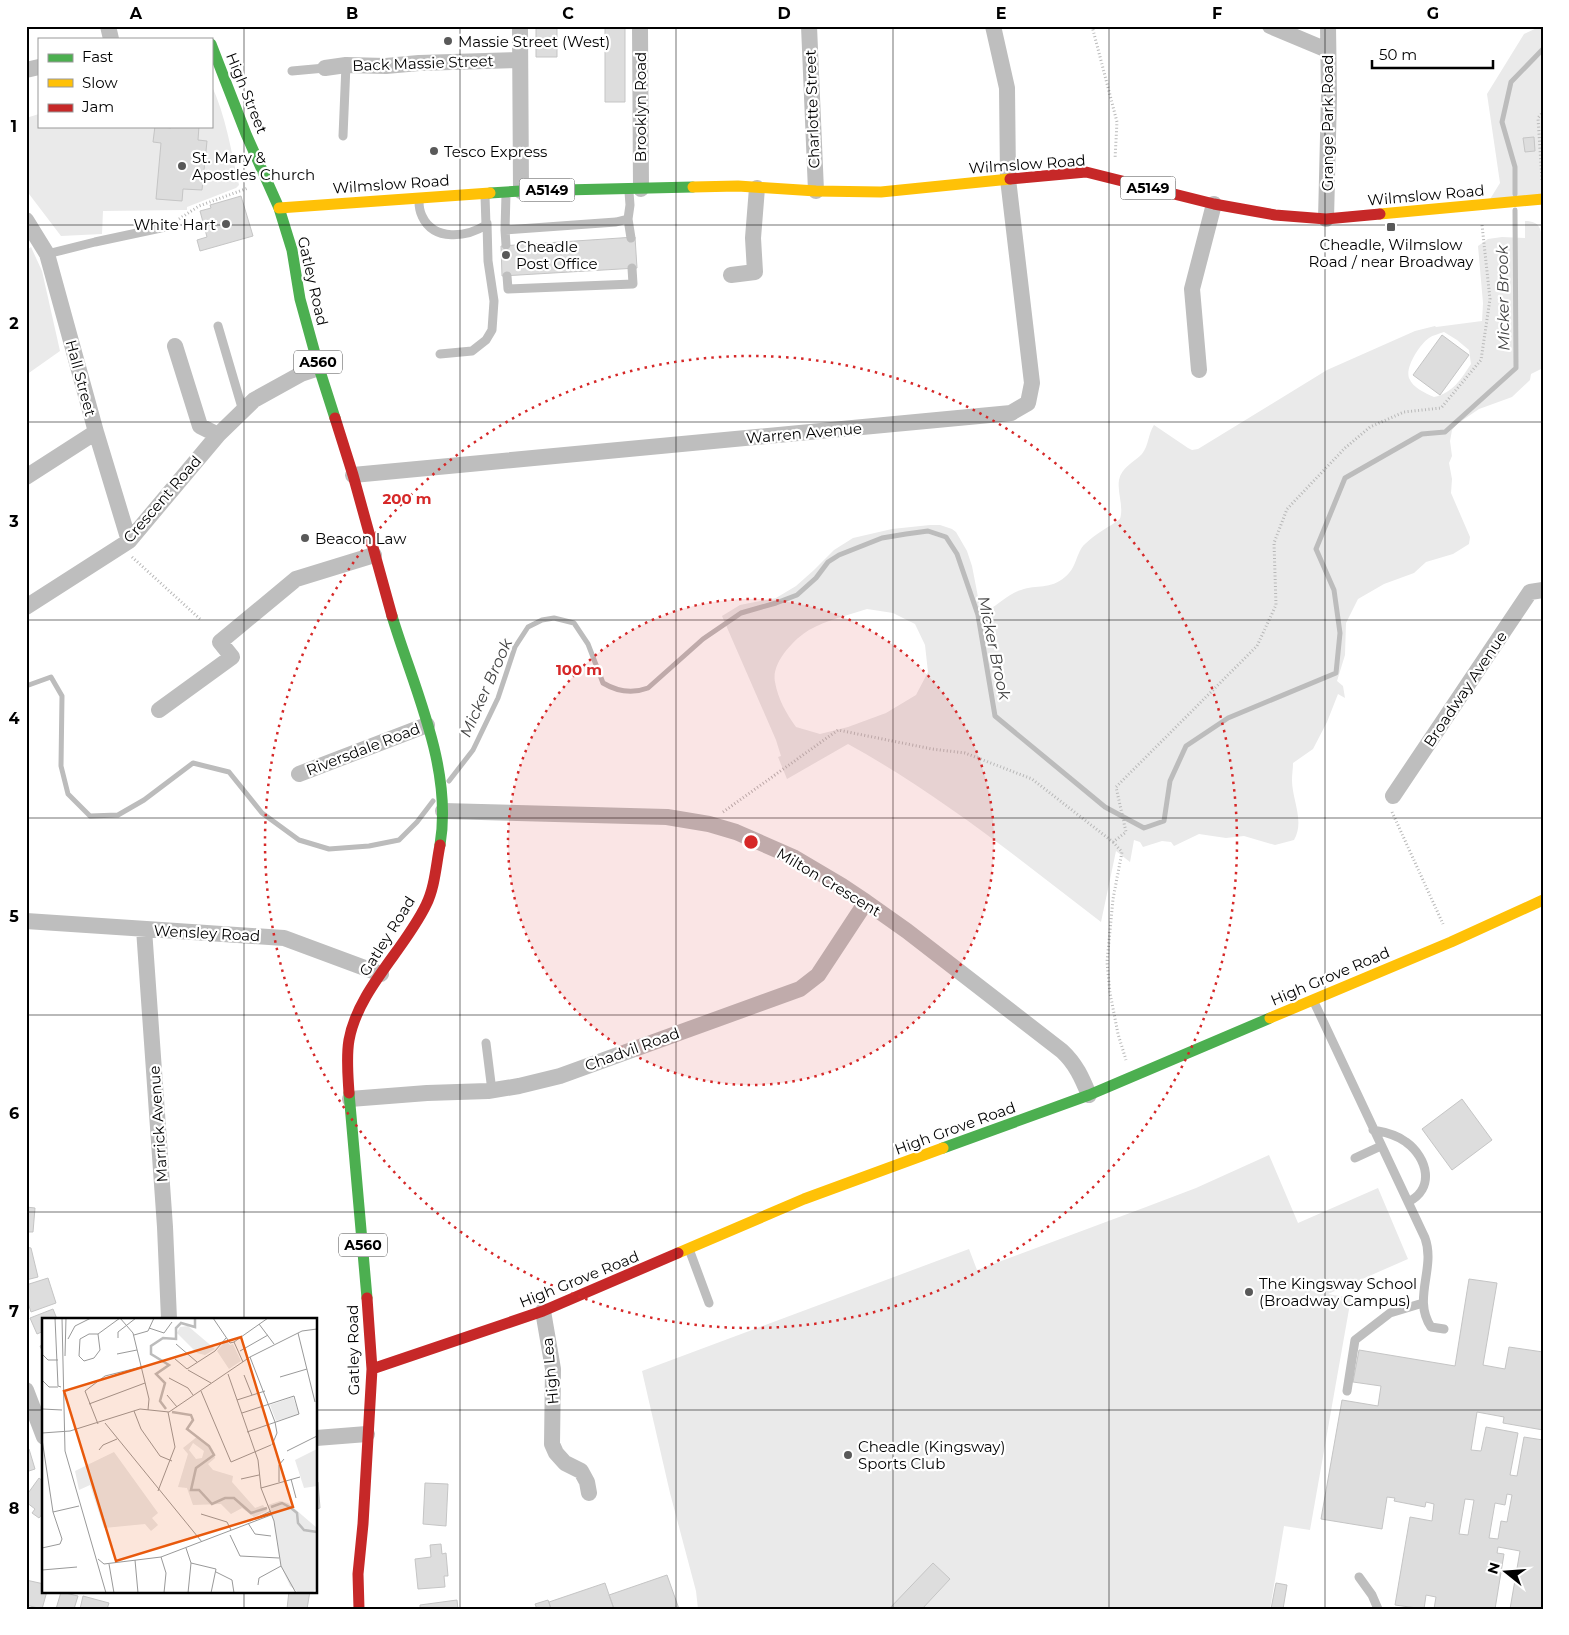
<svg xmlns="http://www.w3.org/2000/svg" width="1569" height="1635" font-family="Montserrat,sans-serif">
	<rect width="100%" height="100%" fill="#fff"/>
	<path fill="#eaeaea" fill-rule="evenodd" d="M1541,26H1543V199L1487,204L1500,183L1487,94L1524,34Z
		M211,84C226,116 231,151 239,185L236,188L187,207V210L103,211L102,234L61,236L26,190V118L39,114V126H211Z
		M1525,221C1541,221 1541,230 1543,244V368L1531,374L1530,380L1512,397L1479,409L1457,424L1452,430L1450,441L1452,456L1449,463L1452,479L1451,493L1470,537L1469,544L1453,554L1426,562L1414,573L1384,584L1358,599L1346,623L1345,655L1337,681L1343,686L1345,698L1338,694L1327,722L1313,749L1293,763C1293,769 1292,774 1292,780C1292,800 1305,821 1294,840L1275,845L1244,836L1226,838L1199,834L1174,846L1171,842L1162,841L1143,847L1140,842L1134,840L1130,862L1116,851L1101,922C1019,859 939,794 848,744L787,779L778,757L781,756L776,740L722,616L740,605L776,598L796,586L814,570L834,550L853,538L892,529L930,525H940L952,529L956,532L967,551L972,566L979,602L988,610C998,605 1010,593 1021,590C1037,584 1050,590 1065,577C1077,568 1076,552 1085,544C1095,534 1109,527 1120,519C1124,506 1117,493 1119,480C1121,468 1134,462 1142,454C1149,445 1148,434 1154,425L1188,448L1192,450L1198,449L1327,370L1415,331L1435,326L1436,327L1482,321L1483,303L1478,246L1488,239L1502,237L1525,238ZM1444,332L1457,340L1469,350L1471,364C1461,379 1453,393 1434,397C1425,393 1413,388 1409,378C1405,367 1420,344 1429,338C1433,335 1439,334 1444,332ZM867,609L893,613L915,624L925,645L928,672L916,695L886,713L848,727L820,734L796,727C786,713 778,699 775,682C771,663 794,639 809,630C827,620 848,615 867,609Z
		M31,247L42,271L60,351L26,375V251Z
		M1269,1155L1298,1223L1378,1188L1408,1259L1328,1294L1351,1298L1310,1530L1284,1526L1270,1609H698L696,1591L670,1493L642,1371L969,1249L977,1270L1146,1207L1196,1188Z"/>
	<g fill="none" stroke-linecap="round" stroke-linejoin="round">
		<path stroke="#bcbcbc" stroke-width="5" d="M1515,194V167L1502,122L1511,82L1543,49
			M26,686L51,677L62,696L61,766L68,794L90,816L118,815L144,800L193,763L229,772L262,813L299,840L329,849L369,846L399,840L417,822L433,801
			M449,781L473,750L498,698L515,647L528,627L542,620L554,618L574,623L588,644L603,683C618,692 632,694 648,688L703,639L741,613L776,603L797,595L816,578L828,562L839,555L882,538L906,534L928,531L946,537L957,554L978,615L995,716L1105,807L1144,828L1164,821L1170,781L1186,746L1228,718L1336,673L1340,633L1334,590L1316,549L1345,478L1422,434L1445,432L1516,368L1515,210"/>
	</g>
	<path fill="#ddd" stroke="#c5c5c5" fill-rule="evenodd" d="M536,26H557V57H536Z
		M605,26H625V102H605Z
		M155,126L171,128V126H199L198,140L207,141L202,190L183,189L182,201L156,199L161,143L153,142Z
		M1534,137L1535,151L1525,152L1523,138Z
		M241,196L253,236L200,251L197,240L207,237L200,211L211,208L210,205Z
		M635,237L637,268L502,276L501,246Z
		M1442,335L1469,355L1440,395L1413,375Z
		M1462,1099L1492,1140L1452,1170L1422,1129Z
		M26,1207L35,1208L33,1232H26Z
		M26,1247L31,1248L38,1277L26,1280Z
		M48,1278L56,1303L31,1312L28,1303L26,1304V1285Z
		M1469,1279L1497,1283L1483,1365L1505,1369L1509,1347L1543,1352V1430L1503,1423L1504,1417L1477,1412L1471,1450L1481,1451L1486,1427L1518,1433L1510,1475L1517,1476L1524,1437L1543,1440V1609H1510L1520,1551L1498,1547L1497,1553L1504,1554L1495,1609H1434L1436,1597L1426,1595L1424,1609L1395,1605L1410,1517L1432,1521L1434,1504L1426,1502L1425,1507L1394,1501L1395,1498L1387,1497L1382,1529L1321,1519L1342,1400L1378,1406L1381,1386L1353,1382L1359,1350L1455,1366ZM1507,1494L1512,1495L1507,1522L1501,1521L1498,1539L1489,1538L1495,1503L1505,1505ZM1465,1499L1474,1500L1468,1535L1459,1534Z
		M53,1309L57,1319H44V1331L37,1334L30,1318Z
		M44,1344V1355L40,1346Z
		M29,1449L35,1469L26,1472V1450Z
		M39,1478L44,1482V1512L39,1518L32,1513L35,1509L26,1502V1496Z
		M316,1482H318L320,1508L316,1509Z
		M425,1483L448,1484L446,1526L423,1524Z
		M441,1544L442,1554L446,1553L448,1576H444L445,1587L418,1589L415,1559L431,1557L430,1545Z
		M933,1563L950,1579L922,1609H889Z
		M667,1575L679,1609H614L609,1595Z
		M26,1580L44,1584V1591H47L42,1609L26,1605Z
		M605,1583L614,1609H551L549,1602Z
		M1276,1583L1287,1585L1283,1609H1271Z
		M289,1591H310L307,1609H287Z
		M61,1592L78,1596L74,1609H56Z
		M83,1596L109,1603L107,1609H80Z
		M457,1600L458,1609H420V1605Z
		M548,1600L551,1609H537L535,1604Z"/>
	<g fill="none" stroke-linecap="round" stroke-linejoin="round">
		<path stroke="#b8b8b8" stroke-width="3" stroke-dasharray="1 2.5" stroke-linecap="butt" d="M1092,26L1117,122L1115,159
			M1542,180L1538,118L1543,112
			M179,219L199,206L248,188
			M132,557L200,619
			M723,812L838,730L932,749L965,753L1032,779L1113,842L1126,832L1116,787L1257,646L1276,605L1274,543L1287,509L1345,448L1370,427L1404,412L1441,408L1481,360L1490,299L1482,225
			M1392,812L1443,924
			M1113,842L1122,852L1113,899L1107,962L1110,993L1118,1034L1126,1060"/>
		<path stroke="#bebebe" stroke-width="9" d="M292,71L325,68
			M343,136L346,65
			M506,194L505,230L616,222L628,219L630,205L629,192
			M419,201C419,206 420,212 422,216C434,242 467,237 486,225L485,196
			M628,219L631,238
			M505,230L506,245
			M47,254L95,242L170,226
			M507,276L508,289L633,284L632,268
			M218,326L243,411
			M440,354L472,351L486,340L492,330L494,301L488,261L487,223
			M1314,1002L1425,1238C1436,1268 1412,1299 1431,1327L1444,1329
			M486,1043L492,1091
			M1373,1130C1385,1132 1397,1135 1406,1142C1428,1158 1435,1189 1408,1202
			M1355,1158L1381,1146
			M689,1249L709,1303
			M1347,1391L1355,1340L1390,1313L1423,1303
			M1359,1577L1372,1595L1378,1609"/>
		<path stroke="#bebebe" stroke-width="16" d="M108,26L111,39
			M520,26L521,191
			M640,26L641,189
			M809,26L816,191
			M1270,26L1327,50
			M325,68L346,65L386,66L419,63L520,60
			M26,70L39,67
			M1326,219L1329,96L1328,26
			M26,220L47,254L96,432L129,541
			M731,275L755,272L753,238L757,188
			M175,346L200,426L218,435
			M1199,370L1192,289L1214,204
			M353,475L1011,413L1028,403L1032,383L1008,179L1007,88L993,26
			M26,477L96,432
			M26,607L129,541L218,435L254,400L301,374L319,368
			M159,710L232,657L220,642L296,579L374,555
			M299,774L427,725
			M1393,796L1530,592L1543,590
			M443,811L667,817L709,824L736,832L793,857L842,886L866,902L907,931L1062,1051C1076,1064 1082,1078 1089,1095
			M26,921L284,938L381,974
			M144,929L165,1227L169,1319
			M350,1099L427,1093L488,1091L519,1086L560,1076L800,989L818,975L866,902
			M543,1311L553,1369L552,1444L556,1453L565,1463L581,1471L587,1482L589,1493
			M26,1390L44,1437
			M316,1438L367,1434"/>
		<path stroke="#4caf50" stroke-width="11" d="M211,44L246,134L279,208L292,250L300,299L319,368L335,418
			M490,193L521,191L693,187
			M392,616C414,689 453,768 440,845
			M349,1093L367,1298
			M943,1148L1089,1095L1270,1018"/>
		<path stroke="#ffc107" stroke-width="11" d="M693,187L738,186L816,191L881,192L1010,179
			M279,208L490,193
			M1380,214L1543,199
			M1270,1018L1451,942L1543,900
			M678,1253L804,1199L943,1148"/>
		<path stroke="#c62828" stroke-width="11" d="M1010,179L1086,172L1214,204L1275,215L1326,219L1380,214
			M335,418L353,475L392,616
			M349,1093C348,1076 346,1057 349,1040C358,990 405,949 426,905C435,887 436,865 440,845
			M372,1369L543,1311L678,1253
			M359,1609L358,1574L363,1524L372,1369L367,1298"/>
	</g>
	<path fill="none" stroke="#000" stroke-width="1" stroke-opacity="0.55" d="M244,26V1319M460,26V1609M676,26V1609M893,26V1609M1109,26V1609M1325,26V1609M26,225H1543M26,422H1543M26,620H1543M26,818H1543M26,1015H1543M26,1212H1543M26,1410H44M316,1410H1543M244,1591V1609"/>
	<circle cx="751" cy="842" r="243" fill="#d62828" fill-opacity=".12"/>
	<g fill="none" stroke="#d62828" stroke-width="2.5" stroke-dasharray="2.5 5">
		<circle cx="751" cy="842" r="243"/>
		<circle cx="751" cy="842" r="486"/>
	</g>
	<g fill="#595959" stroke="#fff" stroke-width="2">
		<circle cx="448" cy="41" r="5"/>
		<circle cx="434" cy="151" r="5"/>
		<circle cx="182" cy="166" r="5"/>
		<circle cx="226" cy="224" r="5"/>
		<rect x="1386" y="222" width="10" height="10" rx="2.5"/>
		<circle cx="506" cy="255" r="5"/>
		<circle cx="305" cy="538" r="5"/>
		<circle cx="1249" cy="1292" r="5"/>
		<circle cx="848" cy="1455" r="5"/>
	</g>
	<g text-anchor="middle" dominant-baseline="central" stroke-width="4.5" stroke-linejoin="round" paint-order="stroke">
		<g fill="#fff" stroke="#4c4c4c" stroke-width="1">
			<rect x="1120.5" y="176.5" width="55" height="23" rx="4"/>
			<rect x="519.5" y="178.5" width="55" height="23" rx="4"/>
			<rect x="294" y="350.5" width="48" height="23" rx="4"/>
			<rect x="339" y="1233.5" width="48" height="23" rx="4"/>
		</g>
		<g font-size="14" font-weight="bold" fill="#000">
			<text x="1148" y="188">A5149</text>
			<text x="547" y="190">A5149</text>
			<text x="318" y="362">A560</text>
			<text x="363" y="1245">A560</text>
		</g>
		<g font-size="15" fill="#000" stroke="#fff" text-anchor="start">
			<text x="458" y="41">Massie Street (West)</text>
			<text x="444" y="151">Tesco Express</text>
			<text x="192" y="157">St. Mary &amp;<tspan x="192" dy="17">Apostles Church</tspan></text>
			<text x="216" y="224" text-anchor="end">White Hart</text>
			<text x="1391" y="244" text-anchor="middle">Cheadle, Wilmslow<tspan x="1391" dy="17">Road / near Broadway</tspan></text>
			<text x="516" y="246">Cheadle<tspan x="516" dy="17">Post Office</tspan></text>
			<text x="315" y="538">Beacon Law</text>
			<text x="1259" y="1283">The Kingsway School<tspan x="1259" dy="17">(Broadway Campus)</tspan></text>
			<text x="858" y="1446">Cheadle (Kingsway)<tspan x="858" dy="17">Sports Club</tspan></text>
		</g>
		<g font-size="15" fill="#000" stroke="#fff">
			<text transform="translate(423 63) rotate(-2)">Back Massie Street</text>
			<text transform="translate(247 93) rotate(68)">High Street</text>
			<text transform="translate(640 107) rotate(-90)">Brooklyn Road</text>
			<text transform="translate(812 109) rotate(-92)">Charlotte Street</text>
			<text transform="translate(1327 123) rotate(-90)">Grange Park Road</text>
			<text transform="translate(1027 164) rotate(-4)">Wilmslow Road</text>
			<text transform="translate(391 184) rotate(-4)">Wilmslow Road</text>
			<text transform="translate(1426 195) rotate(-5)">Wilmslow Road</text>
			<text transform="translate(313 281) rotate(77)">Gatley Road</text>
			<text transform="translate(81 378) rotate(75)">Hall Street</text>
			<text transform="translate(804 433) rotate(-5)">Warren Avenue</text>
			<text transform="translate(162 499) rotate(-49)">Crescent Road</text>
			<text transform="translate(1465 689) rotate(-56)">Broadway Avenue</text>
			<text transform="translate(363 749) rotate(-21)">Riversdale Road</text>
			<text transform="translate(829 882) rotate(31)">Milton Crescent</text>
			<text transform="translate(207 933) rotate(3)">Wensley Road</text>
			<text transform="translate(387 936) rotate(-58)">Gatley Road</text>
			<text transform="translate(1330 976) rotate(-23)">High Grove Road</text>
			<text transform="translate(632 1049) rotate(-20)">Chadvil Road</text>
			<text transform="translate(158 1124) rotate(-94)">Marrick Avenue</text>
			<text transform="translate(955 1128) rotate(-20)">High Grove Road</text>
			<text transform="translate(579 1279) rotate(-22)">High Grove Road</text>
			<text transform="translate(353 1350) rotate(-91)">Gatley Road</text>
			<text transform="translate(550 1371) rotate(-95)">High Lea</text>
		</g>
		<g font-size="16" font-style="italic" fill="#414141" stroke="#fff">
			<text transform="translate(1503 298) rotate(-91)">Micker Brook</text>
			<text transform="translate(994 648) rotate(78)">Micker Brook</text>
			<text transform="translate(486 688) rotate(-66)">Micker Brook</text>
		</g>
	</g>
	<g transform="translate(42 1318)">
		<rect width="275" height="275" fill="#fff"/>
		<path d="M146,8L153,14L173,31L163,37L155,35L135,15L138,9ZM184,22L188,27L191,26L199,43L187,51L175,33ZM251,79L257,96L234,103L228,87ZM156,118L172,135L173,140L166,146L171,152L191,158L190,164L213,190L221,187L225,193L212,199L200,190L189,196L179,186L151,187L145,170L136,169L146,136L141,130ZM151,125L162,133L160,140L154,141L147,132ZM275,131V168L262,170L253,142ZM72,134L116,195L110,200L116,207L109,213L103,206L62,210L48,167L37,172L33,153ZM238,183L246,185L275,210V270L270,275H257L248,268L239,248L232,203L226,187Z" fill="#eaeaea" fill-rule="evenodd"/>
		<path fill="none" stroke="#bcbcbc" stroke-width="2.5" d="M124,91L118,83L123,65L114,56L127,47L109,36V28L121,20L134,21V10L139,5L153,9V0M130,94L149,97L151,102L145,111L167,128L172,137L154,150L149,172H157L170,186L183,180H192L209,195L225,190M229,189L240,185L249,190L255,195L256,205L262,212L275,214"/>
		<path fill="none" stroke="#999" stroke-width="1" d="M13,0L16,68L19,69M20,0L23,133L64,275M171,0L188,25L192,24M217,6L232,26M107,10L122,15L130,4M256,15L273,84M47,16H56L58,32L52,40L42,43L37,38L38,21ZM56,16L78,0L91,15L107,81L106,92M92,17L106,13L112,0M76,20V14L94,0M26,21L33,8L49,0M192,24L226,0M192,24L201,44M134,26L155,44M198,33L226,17M0,36L6,42H16M75,36L95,32M23,38L24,0M208,39L233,104L235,115L230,127M133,41L145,51L173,33L184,20M146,52L169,65M186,56L216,142L219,170L232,203L239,248L254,275M202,57L210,77M238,59L265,51M127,60L146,70L151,77M0,62L7,69H16M159,73L189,144L229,127M125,77L135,89M195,82L223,73M47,86L103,65M0,91L20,92M92,93L99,111L118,138L130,143M200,95L252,78L257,96L205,114M63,105L160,224M56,106L43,73L63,58L99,49M0,115L28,113L98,91L127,94L208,39L260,13L275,11M0,121L11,194L20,221L18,226L0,230M57,132L61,127L75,121M245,133L275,118M199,161L217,157M249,161L254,180M237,164V147L242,141M219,170L258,159M116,173L133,129L126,94M11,194L37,188M159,196L185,204L189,212M208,203L229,193M206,205L213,216L229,218M188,217L198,238L237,240M144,230L149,245L146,275M119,239L124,255L122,275M56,241L62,246L119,239L229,197M93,242L96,275M149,245L174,251L169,275M67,246L72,275M0,252L35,249M174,254L190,262L192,275M216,267L217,260L239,248"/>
		<path fill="#e8590c" fill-opacity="0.15" stroke="#e8590c" stroke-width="2.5" d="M199,19L251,189L74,243L22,73Z"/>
		<rect width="275" height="275" fill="none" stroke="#000" stroke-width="2.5"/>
	</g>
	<circle cx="751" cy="842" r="8" fill="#d62828" stroke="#fff" stroke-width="2.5"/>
	<g font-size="15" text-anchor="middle" font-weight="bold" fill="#d62828" stroke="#fff" stroke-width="4.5" stroke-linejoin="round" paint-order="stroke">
		<text x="407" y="504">200 m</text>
		<text x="579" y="675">100 m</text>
	</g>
	<rect width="1569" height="1635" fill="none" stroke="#ffffff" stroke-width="55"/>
	<rect x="38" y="38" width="175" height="90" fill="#ffffff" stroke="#999999"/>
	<rect x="48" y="54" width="25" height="8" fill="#4caf50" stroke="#999999"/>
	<text x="82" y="62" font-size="15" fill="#000000">Fast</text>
	<rect x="48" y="79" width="25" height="8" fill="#ffc107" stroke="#999999"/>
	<text x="82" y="88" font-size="15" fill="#000000">Slow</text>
	<rect x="48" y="104" width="25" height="8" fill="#c62828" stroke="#999999"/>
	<text x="82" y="112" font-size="15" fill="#000000">Jam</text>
	<g transform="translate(1506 1572) rotate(287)" stroke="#ffffff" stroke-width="4" paint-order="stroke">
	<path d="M0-4L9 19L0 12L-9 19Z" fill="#000000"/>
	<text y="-8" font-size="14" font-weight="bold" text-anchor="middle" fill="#000000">N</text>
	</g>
	<path d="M1372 60v8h121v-8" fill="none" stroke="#000000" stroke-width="2.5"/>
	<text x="1379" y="60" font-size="15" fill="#000000" stroke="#ffffff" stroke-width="4" paint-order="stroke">50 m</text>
	<rect x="28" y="28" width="1514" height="1580" fill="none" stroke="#000" stroke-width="2"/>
	<g font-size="16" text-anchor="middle" font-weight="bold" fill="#000">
		<text x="136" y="19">A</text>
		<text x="352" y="19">B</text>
		<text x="568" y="19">C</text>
		<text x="784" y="19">D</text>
		<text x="1001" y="19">E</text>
		<text x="1217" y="19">F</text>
		<text x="1433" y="19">G</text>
		<text x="14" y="132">1</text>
		<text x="14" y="329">2</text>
		<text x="14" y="527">3</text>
		<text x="14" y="724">4</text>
		<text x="14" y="922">5</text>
		<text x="14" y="1119">6</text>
		<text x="14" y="1317">7</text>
		<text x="14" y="1514">8</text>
	</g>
</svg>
